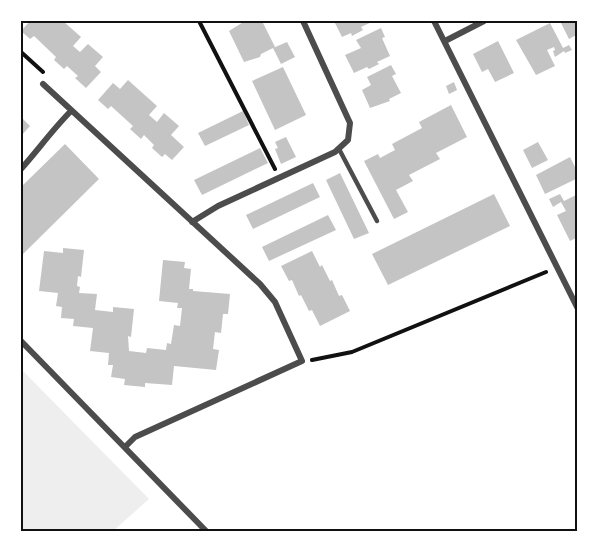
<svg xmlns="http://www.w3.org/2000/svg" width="599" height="552" font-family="Mulish,sans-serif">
	<rect width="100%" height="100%" fill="#fff"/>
	<path fill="#eee" d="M21,369L149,499L113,531H21Z"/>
	<path fill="#c4c4c4" d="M30,21H63L81,37L73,46L80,52L88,44L103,57L95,66L101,72L86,88L75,78L78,76L67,66L64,69L54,60L56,57L34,36L30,39L21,31Z
		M245,21H262L275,47L261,54L260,57L244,62L229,31Z
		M334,21H374L361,27L363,30L352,36L351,33L342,37Z
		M560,21H578V34L569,39Z
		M550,23L563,48L569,45L572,50L565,53L564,51L555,57L553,51L555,50L554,47L547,50L555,66L536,75L516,40Z
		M381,28L385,37L382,38L390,56L377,62L379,64L369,69L367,67L354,73L345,55L361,48L356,40Z
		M498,41L514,73L495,82L488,69L482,72L473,54Z
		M287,42L295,57L281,64L273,48Z
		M391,65L396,74L392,76L401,93L389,99L390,101L370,108L362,90L371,85L367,77Z
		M283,67L306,115L275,130L252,81Z
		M128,80L157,106L149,115L157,122L164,113L179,126L171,135L184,147L172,160L165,154L162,157L152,148L154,145L144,135L141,139L130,129L133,126L111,106L108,109L98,100L113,83L120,89Z
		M454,82L457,90L449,94L446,86Z
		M451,105L467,137L436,153L440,159L409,175L413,181L396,190L408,212L394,219L364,161L378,154L380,158L395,150L392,144L422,128L419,122Z
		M243,111L249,125L205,146L198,133Z
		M21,117L30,126L21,136Z
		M286,137L296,157L281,164L275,149L278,148L275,142Z
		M538,142L548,160L532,168L523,150Z
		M65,144L99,179L21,256V187Z
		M260,148L268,163L202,195L194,180Z
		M570,157L578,173V178L545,194L536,175Z
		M340,173L369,233L354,239L326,180Z
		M313,183L320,197L253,229L246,215Z
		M494,194L510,226L388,285L372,254Z
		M560,194L564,201L578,194V237L570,241L557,215L566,211L561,202L553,207L549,199Z
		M328,215L336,230L269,261L262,247Z
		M63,248L84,250L81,277L78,276L77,286L80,287L79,293L97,294L95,310L113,312V307L134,309L131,337L128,336L129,351L146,353L147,348L166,350L167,343L171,344L174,325L180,326L182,308H177L178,303L159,301L163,260L185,262L184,268L191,269L189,289H193V291L230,294L228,314H223L221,333L215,332L213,349L219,350L216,370L174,366L172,385L145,383V387L124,385L125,379L111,377L113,365H108L109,353L90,351L93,328L73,326L74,319L61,318L62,307L56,306L58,293L39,291L44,251L63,253Z
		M312,251L320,267L322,265L330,281L332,280L339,296L342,295L350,311L320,326L312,310L309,311L301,295L299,296L292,280L289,281L281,266Z"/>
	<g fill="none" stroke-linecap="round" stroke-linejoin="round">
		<path stroke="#111" stroke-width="4" d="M199,21L275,169
			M21,52L43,72
			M312,360L352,352L546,272"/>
		<path stroke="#4c4c4c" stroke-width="4.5" d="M339,149L377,221"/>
		<path stroke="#4c4c4c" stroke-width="6" d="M434,21L578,309
			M445,41L484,21
			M43,84L260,284L275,302L302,361L135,437L125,447
			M21,169C38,150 53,129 71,111
			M192,222L218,206L335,152L348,140L350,123L303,21
			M21,341L206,531"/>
	</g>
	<rect width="599" height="552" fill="none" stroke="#ffffff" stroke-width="45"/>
	<rect x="22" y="22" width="554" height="508" fill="none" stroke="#111" stroke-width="2"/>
</svg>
